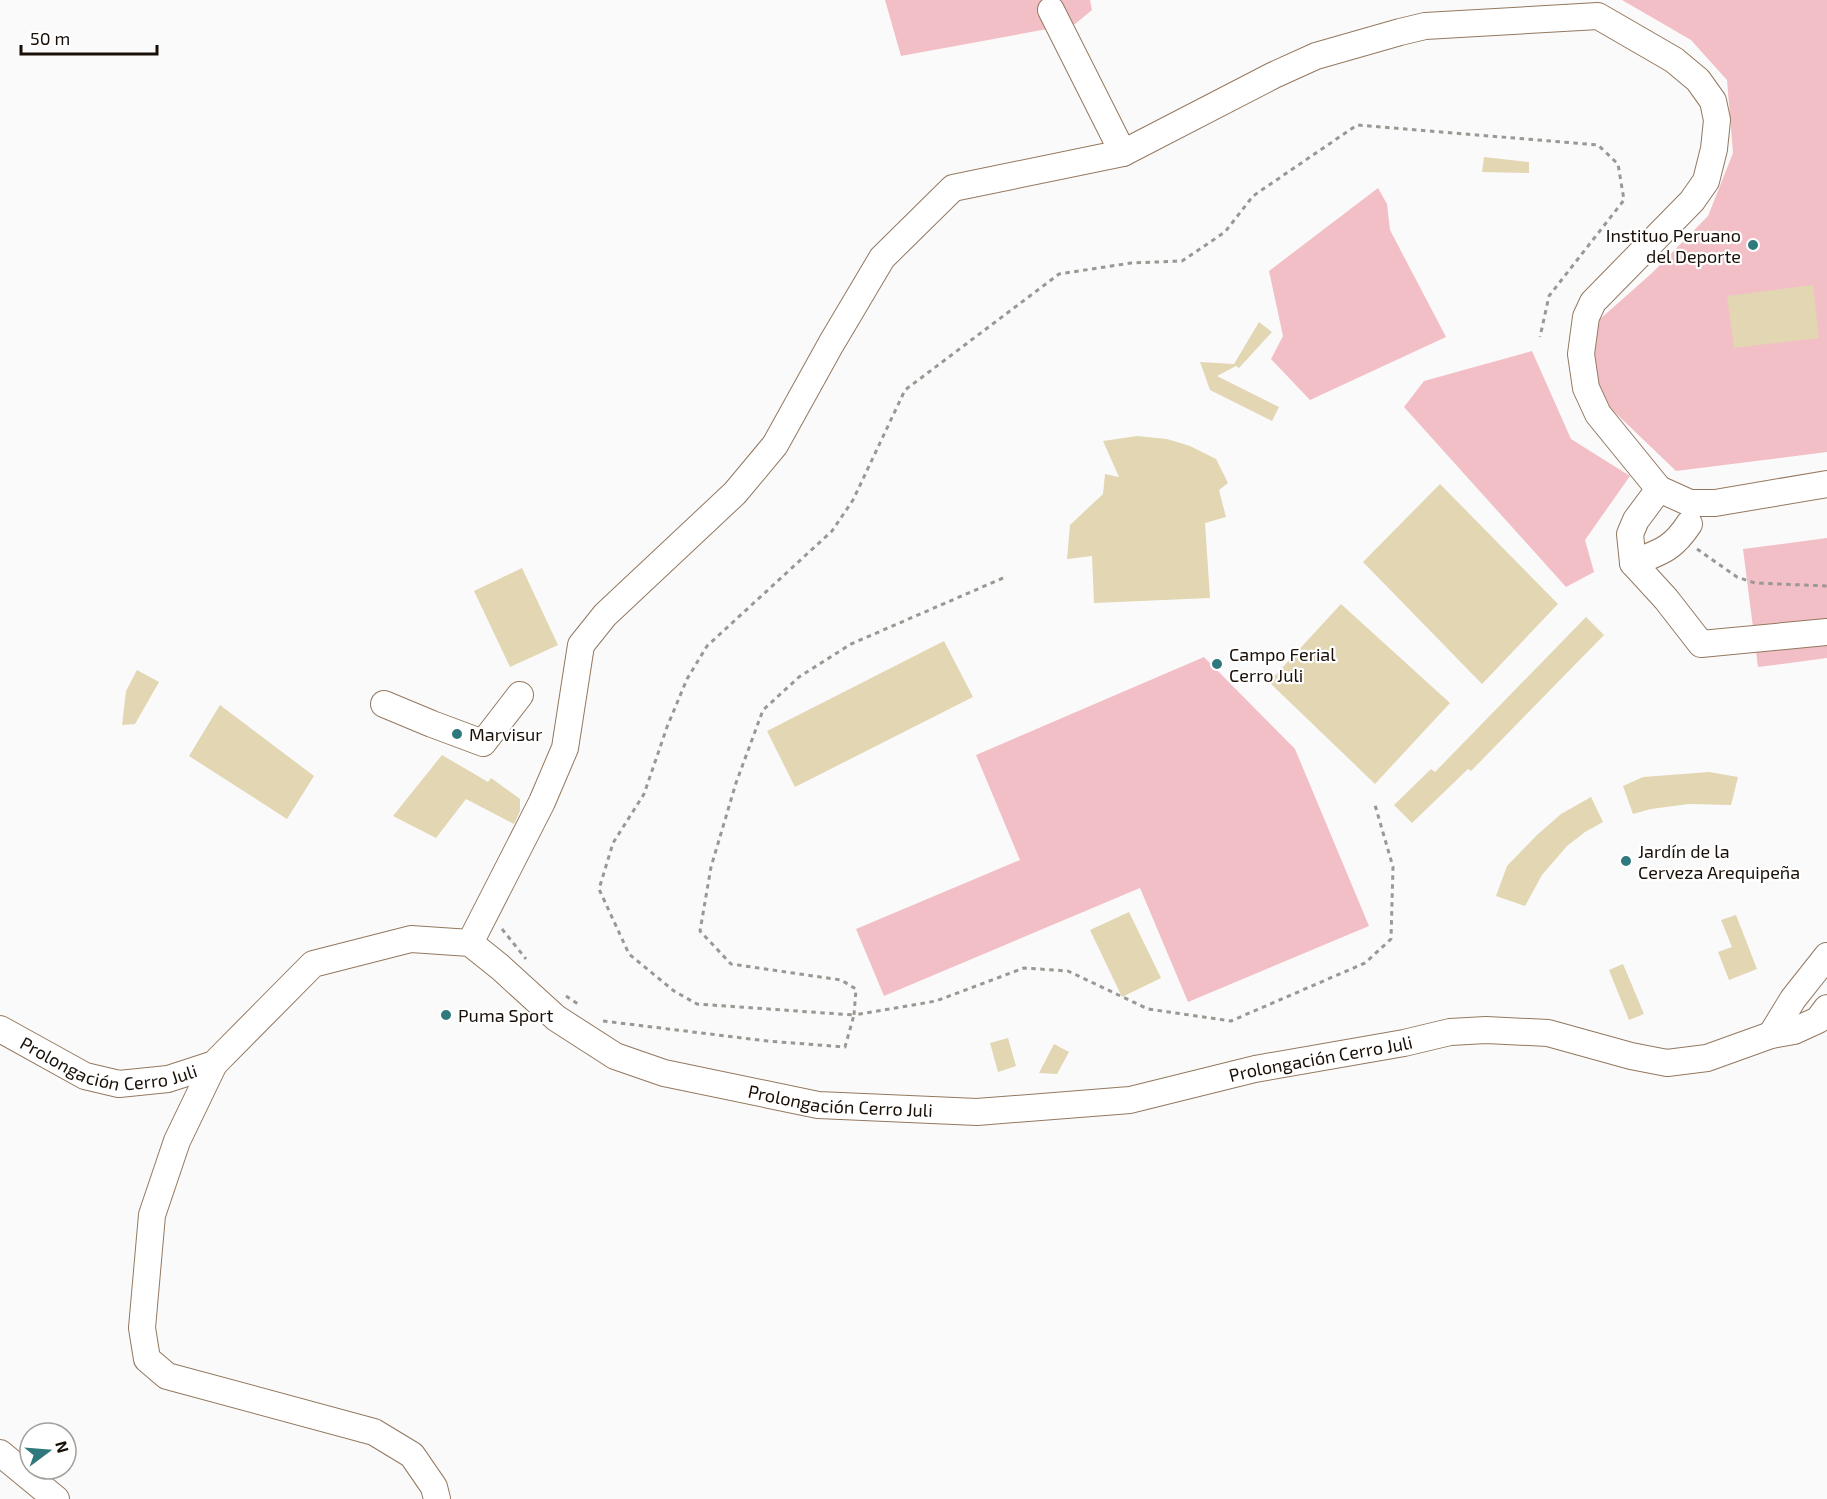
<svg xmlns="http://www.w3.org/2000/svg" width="1827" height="1499" font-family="'Exo 2',sans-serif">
	<rect width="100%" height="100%" fill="#fafafa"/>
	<path fill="#f3bfc6" d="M885,0H1090L1092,10L1075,24L901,56Z
		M1622,0H1827V452L1676,471L1603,401L1590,362L1600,319L1652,273L1708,216L1733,153L1727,80L1691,40Z
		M1378,188L1387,204L1390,230L1446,337L1310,400L1271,359L1283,336L1269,271Z
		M1532,351L1571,439L1630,476L1585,540L1594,572L1566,587L1404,407L1424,381Z
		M1827,538V658L1758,667L1743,549Z
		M1204,657L1295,749L1369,926L1188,1002L1140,888L884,996L856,929L1020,860L976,755Z"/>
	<path fill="#e2d6b3" d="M1484,157L1529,162V173L1482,172Z
		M1813,285L1819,338L1734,348L1727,296Z
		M1259,322L1272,332L1239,368L1236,366L1217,376L1279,407L1272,421L1210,390L1200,362L1234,364Z
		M1137,436L1167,439L1190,446L1216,459L1228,483L1219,490L1226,517L1205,523L1210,598L1094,603L1092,556L1067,559L1070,525L1103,494L1105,474L1119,477L1103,441Z
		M1440,484L1558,604L1482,684L1363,562Z
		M522,568L558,645L510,667L474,591Z
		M1341,604L1450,703L1375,784L1269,682Z
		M1586,617L1604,635L1471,771L1468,769L1412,823L1394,805L1431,769L1435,772Z
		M944,641L973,697L795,787L767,731Z
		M137,670L159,682L135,724L122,725L126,691Z
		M220,705L314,776L287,819L189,756Z
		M442,755L488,782L491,778L520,799V811L514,824L466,799L436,838L393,816Z
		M1709,772L1738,777L1731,805L1689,804L1651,809L1633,814L1623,786L1643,777Z
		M1591,797L1603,822L1585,832L1567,846L1542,875L1525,906L1496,896L1507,866L1537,835L1561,814Z
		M1129,912L1161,978L1122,997L1090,930Z
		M1736,915L1757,969L1729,980L1718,952L1732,947L1721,920Z
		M1623,964L1644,1014L1629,1020L1609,970Z
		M1008,1038L1016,1066L998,1072L990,1043Z
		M1054,1044L1069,1052L1057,1074L1039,1073Z"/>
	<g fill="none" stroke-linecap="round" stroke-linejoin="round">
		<defs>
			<g id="minor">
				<path d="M1051,10L1123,153"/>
				<path d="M1659,489L1636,520L1630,534L1633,563L1666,599L1701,644L1827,632"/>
				<path d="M1633,563C1660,552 1672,550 1689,524"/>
				<path d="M384,704L432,724L483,743L520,695"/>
				<path d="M470,943L542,802L565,748L581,645L605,615L735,493L775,445L831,344L882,258L953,188L1123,153L1274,75L1316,56L1400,32L1425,26L1598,16L1674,60L1698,80L1713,101L1717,120L1714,149L1706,181L1692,201L1593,302L1586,317L1581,354L1586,388L1598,414L1659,489L1690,503H1715L1827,484"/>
				<path id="s1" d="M0,1029L85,1076L119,1084L168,1079L214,1064L313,964L411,939L470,943L500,967L556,1018L615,1056L664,1073L818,1105L977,1112L1130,1100L1255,1069L1404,1043L1450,1032L1486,1030L1548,1033L1631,1056L1667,1063L1707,1058L1771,1035L1794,1031L1818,1020L1827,1008"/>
				<path d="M1771,1035L1793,999L1827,956"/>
				<path d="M214,1064L177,1141L152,1215L142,1328L147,1359L167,1376L374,1432L412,1455L434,1487L437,1499"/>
				<path d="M0,1453L56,1499"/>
			</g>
		</defs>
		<use href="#minor" stroke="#93785f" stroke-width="28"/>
		<path stroke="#9b9793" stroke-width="3" stroke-dasharray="4.5 4.5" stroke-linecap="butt" d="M1697,549L1737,577L1755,583L1827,586
			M1003,578L851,644L799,677L763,710L736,783L711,867L700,931L731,964L841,980L856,989L854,1015L936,1001L1024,968L1068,971L1148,1009L1231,1021L1365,963L1391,939L1393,867L1375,805
			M502,929L526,959
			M566,996L578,1004
			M603,1021L767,1041L845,1047L854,1015L697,1004L674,991L629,954L599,889L613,843L644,794L667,727L687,679L707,646L832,531L853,500L905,390L1059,274L1131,263L1182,261L1225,232L1253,196L1357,125L1598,145L1618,164L1624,200L1549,296L1540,337"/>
		<use href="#minor" stroke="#fff" stroke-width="26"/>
	</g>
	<g fill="#2f797e" stroke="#fff" stroke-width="2">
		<circle cx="1753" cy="245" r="6"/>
		<circle cx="1217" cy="664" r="6"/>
		<circle cx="457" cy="734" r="6"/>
		<circle cx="1626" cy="861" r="6"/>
		<circle cx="446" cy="1015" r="6"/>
	</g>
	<g text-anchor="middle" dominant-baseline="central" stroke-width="4.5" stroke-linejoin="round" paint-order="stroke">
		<g font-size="18" fill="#190f06" stroke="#fff" text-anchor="start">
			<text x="1741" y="235" text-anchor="end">Instituo Peruano<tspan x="1741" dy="21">del Deporte</tspan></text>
			<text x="1229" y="654">Campo Ferial<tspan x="1229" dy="21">Cerro Juli</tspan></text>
			<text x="469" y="734">Marvisur</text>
			<text x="1638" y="851">Jardín de la<tspan x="1638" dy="21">Cerveza Arequipeña</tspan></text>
			<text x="458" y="1015">Puma Sport</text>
		</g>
		<g font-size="18" fill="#190f06" stroke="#fff">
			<text stroke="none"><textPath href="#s1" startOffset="118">Prolongación Cerro Juli</textPath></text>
			<text stroke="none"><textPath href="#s1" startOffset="1432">Prolongación Cerro Juli</textPath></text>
			<text stroke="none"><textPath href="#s1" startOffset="946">Prolongación Cerro Juli</textPath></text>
		</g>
	</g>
	<g transform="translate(48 1451) rotate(74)"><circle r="28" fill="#ffffff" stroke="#a39f9b" stroke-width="1.5"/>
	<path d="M0-4.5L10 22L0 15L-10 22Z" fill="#2f797e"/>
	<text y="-9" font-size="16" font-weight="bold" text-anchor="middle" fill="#190f06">N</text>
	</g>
	<path d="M21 45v9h136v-9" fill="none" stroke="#190f06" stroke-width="3"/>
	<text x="30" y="45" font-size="18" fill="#190f06" stroke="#ffffff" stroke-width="4.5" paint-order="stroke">50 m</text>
</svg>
